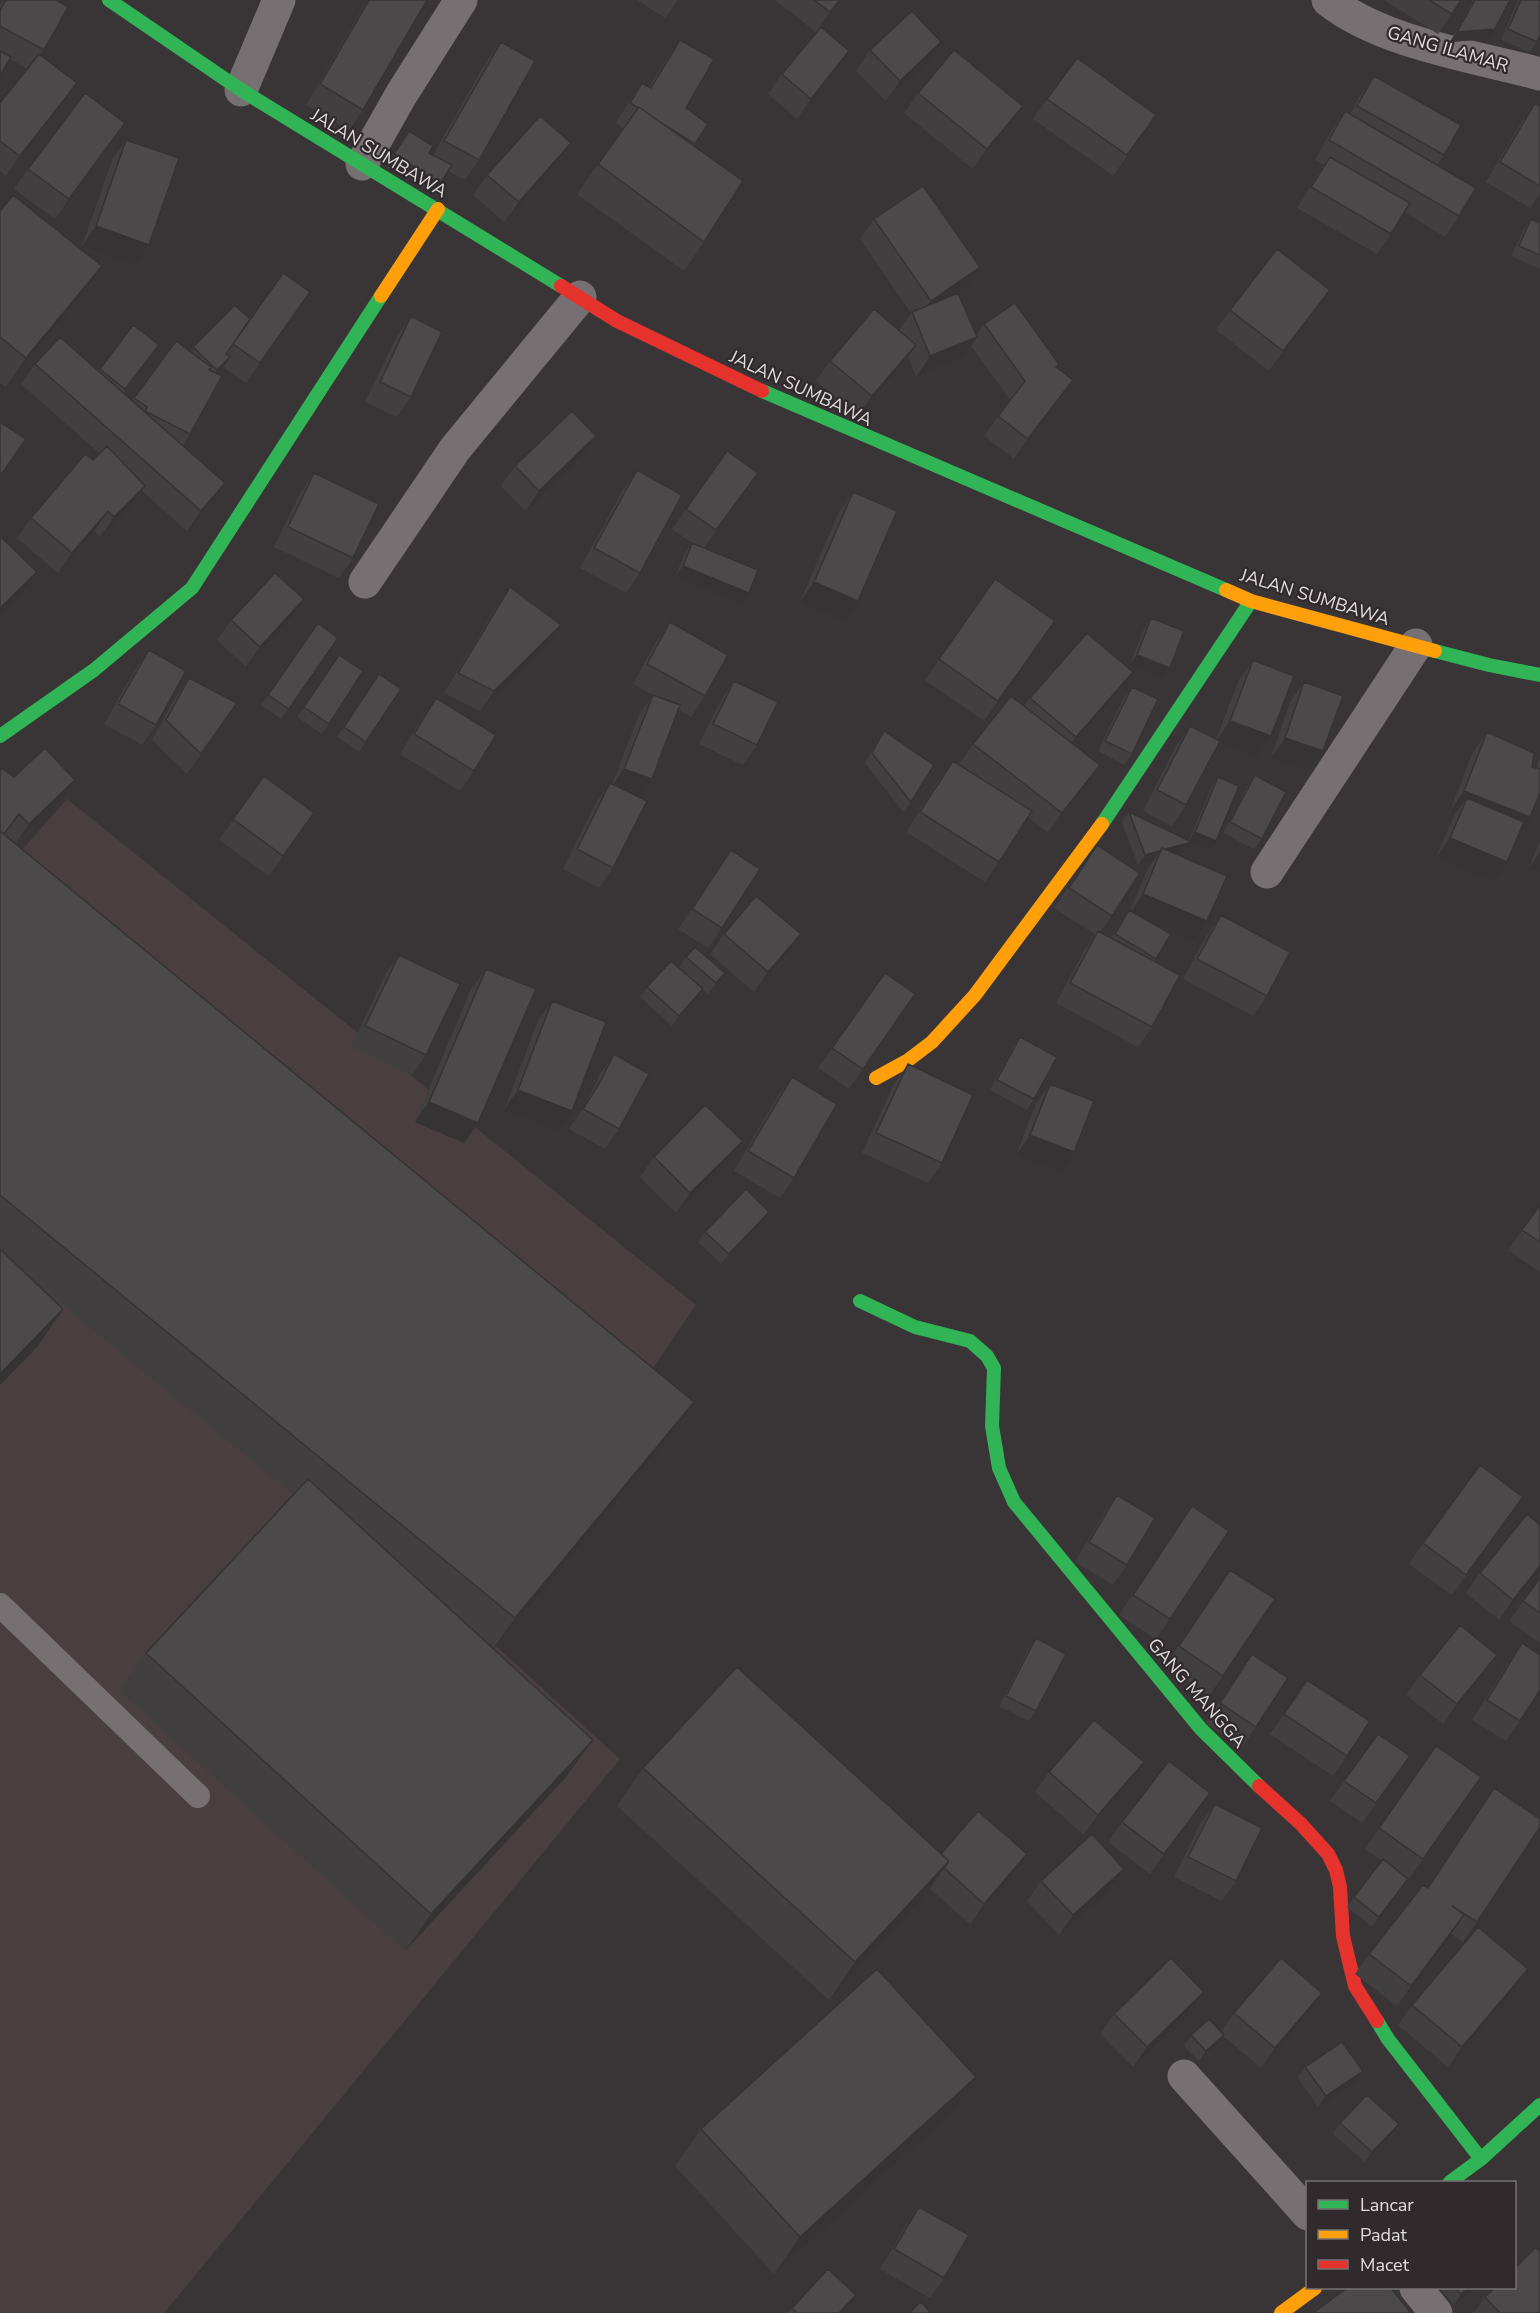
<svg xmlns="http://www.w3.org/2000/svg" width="1540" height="2313" font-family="'Nunito Sans',sans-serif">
	<rect width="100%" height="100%" fill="#393537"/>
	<path fill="#493f41" d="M67,799L696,1305L476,1628L620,1759L164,2313H0V862L7,867Z"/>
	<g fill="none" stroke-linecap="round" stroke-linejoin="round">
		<path stroke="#777072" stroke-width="24" d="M0,1605L198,1796"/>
		<path stroke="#777072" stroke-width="33" d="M1328,0C1382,43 1474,56 1540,74
			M241,90L279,0
			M362,164L401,95L461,0
			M365,582L455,449L580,297
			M1267,872L1416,645
			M1184,2076L1308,2214
			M1416,2288L1436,2313"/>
		<path stroke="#30b455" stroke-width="14" d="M109,0L241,90L561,286
			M762,391L1226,590
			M1435,651L1489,665L1540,675
			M0,736L94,670L192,588L381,296
			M1102,824L1251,601
			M860,1301L915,1327L970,1341L987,1356L994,1368L992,1426L999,1468L1014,1502L1201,1729L1259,1786
			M1377,2021L1388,2039L1481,2159
			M1450,2182L1481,2159L1540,2105"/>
		<path stroke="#ff9f0a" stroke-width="14" d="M381,296L438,209
			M1226,590L1251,601L1435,651
			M876,1078L907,1061L932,1042L975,995L1102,824
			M1281,2313L1315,2288"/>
		<path stroke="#e5322d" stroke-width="14" d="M561,286L617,321L762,391
			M1259,1786L1301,1824L1328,1854L1336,1870L1340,1887L1343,1936L1355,1986L1377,2021"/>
	</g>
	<path fill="#413f40" d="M3,0H56L44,50L40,55L77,83L63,103L6,176L0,171V103L27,69L10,59L0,76V5Z
		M367,0H427L363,110L349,130L306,105Z
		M637,0H678L665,18Z
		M775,0H841L816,32Z
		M1384,0H1461L1438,34Z
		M1473,0H1510L1495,29L1488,39L1450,42Z
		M1518,0H1540L1537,42L1530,52L1501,40Z
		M680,40L686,108L708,124L694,146L704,242L684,271L577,194L623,128L616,123L628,103L642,83L649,87L666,60Z
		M501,42L479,160L465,180L448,171L433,194L387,164L409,131L429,153L433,155L486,62Z
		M941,42L927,62L886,101L856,71L870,50Z
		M835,71L797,119L768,94L782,74Z
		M1374,76L1444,155L1437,165L1459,216L1445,237L1404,212L1391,234L1377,254L1297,208L1316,177L1324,165L1315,160L1331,131L1345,111L1350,114L1360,96Z
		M918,93L1008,126L973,169L904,113Z
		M1047,99L1156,115L1113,176L1033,119Z
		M1535,103L1540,106V194L1530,208L1486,182L1521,123Z
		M126,140L149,245L135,265L82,246L112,160Z
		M111,143L55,219L14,189L28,169Z
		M571,143L557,163L504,222L473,195L487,175Z
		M0,211L81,296L6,387L0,383Z
		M874,219L966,287L956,294L976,336L984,324L1057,368L1059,400L1014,459L984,436L1010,400L971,346L963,357L916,377L908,356L902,365L858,416L816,381L830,361L899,330L911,313L860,239Z
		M1531,219L1540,223V269L1511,256L1524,229Z
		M1330,290L1316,310L1269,371L1216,330L1230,310Z
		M310,292L246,383L223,367L216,373L190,434L183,446L225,483L211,503L187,531L142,491L131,506L100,537L94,531L58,573L17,538L31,518L100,454L21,384L35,364L98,371L133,325L152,355L123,393L132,401L176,341L190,352L193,347L250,319Z
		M411,316V397L397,417L365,402L397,336Z
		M596,436L582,456L525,511L501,486L515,466Z
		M637,470L640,573L626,593L580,568L623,490Z
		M314,473L353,558L339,578L274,547L300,493Z
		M853,492L844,621L800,602L839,512Z
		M744,493L704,548L749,593L742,604L675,577L685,553L692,543L672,529L686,509Z
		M995,579L1055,621L984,721L925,680Z
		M510,587L547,645L480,711L444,693L496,607Z
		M1151,618L1170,668L1163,679L1129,666L1144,629Z
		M290,619L246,667L217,640L231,620Z
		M670,622L705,696L691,717L679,710L639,797L613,868L599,888L563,869L596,803L610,783L612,784L639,715L653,695L633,684L656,642Z
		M318,623L338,638L281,719L261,705Z
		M149,650L156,725L142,745L104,724L135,670Z
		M339,655L329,724L322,734L297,717Z
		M1253,660L1257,756L1219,742L1186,805L1172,826L1143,811L1176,746L1190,726L1216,739L1239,680Z
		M1133,672L1119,692L1074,744L1086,785L1048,833L1028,817L999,862L985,882L906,832L938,781L953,761L963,767L959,764L973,744L1024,706L1030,698Z
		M379,674L401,689L359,752L337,737Z
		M189,678L237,703L187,774L152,740L175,698Z
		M734,681L757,745L743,765L699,744L720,702Z
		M1304,682L1323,751L1309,771L1271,758L1290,702Z
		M1132,687V754L1124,765L1098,751L1124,697Z
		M436,698L474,771L460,791L400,754L422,718Z
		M884,731L911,802L904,813L865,763L877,741Z
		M1487,732L1532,767L1536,768L1540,759V793L1493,882L1436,858L1453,818L1456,813L1450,811L1473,752Z
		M0,771L14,777L61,800L16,844L694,1402L668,1439L494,1649L566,1777L405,1951L120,1691L146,1653L293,1494L32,1280L63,1309L37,1347L0,1385Z
		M1255,775L1262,839L1254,849L1223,833L1248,785Z
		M264,776L314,813L269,876L219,840Z
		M1218,777L1216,841L1209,851L1191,843L1185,852L1177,854L1193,941L1154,925L1171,934L1155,961L1152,1027L1138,1047L1056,1003L1084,951L1095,934L1054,908L1097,845L1112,916L1100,932L1111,938L1122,920L1129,910H1130L1148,868L1153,861L1138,865L1122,822L1129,812L1189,840L1211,788Z
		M1540,840V873L1529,869Z
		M731,850L722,928L708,948L678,929Z
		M1221,915L1267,996L1253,1016L1183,979L1207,935Z
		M724,934H801L787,954L754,992L710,954Z
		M399,955L426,1055L412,1075L351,1047L385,975Z
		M686,957L725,973L708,994L679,967Z
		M486,969L464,1143L415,1122L471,989Z
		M885,973L915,994L849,1089L818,1068Z
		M647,987L695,999L672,1026L640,997Z
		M552,1001L558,1131L504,1110L538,1021Z
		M1020,1037L1034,1099L1027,1110L990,1090L1013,1047Z
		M614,1054L619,1129L605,1149L569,1129L585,1105L600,1074Z
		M908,1064L942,1163L928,1183L862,1153L894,1084Z
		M792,1077L794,1178L780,1198L734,1171L777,1097Z
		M1050,1084L1060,1172L1016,1155L1036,1104Z
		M743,1141L729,1161L676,1213L640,1177L654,1157Z
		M1540,1205V1272L1508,1250Z
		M762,1222L721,1264L698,1242L705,1232Z
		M1117,1495L1127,1565L1113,1585L1075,1562L1103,1515Z
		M1192,1506L1170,1619L1156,1639L1119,1615Z
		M1509,1517L1452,1595L1409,1564L1423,1543Z
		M1540,1525V1569L1499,1620L1466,1593L1480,1573Z
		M1540,1578V1643L1509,1621Z
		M1216,1590L1223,1676L1209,1696L1165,1666Z
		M1036,1638V1711L1029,1721L999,1706L1029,1648Z
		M1522,1643L1520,1721L1506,1741L1472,1720L1508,1663Z
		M1252,1654L1256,1727L1242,1747L1205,1723Z
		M1497,1655L1483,1675L1443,1724L1406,1695L1420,1675Z
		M1307,1680L1347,1756L1333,1776L1270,1734Z
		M1378,1734L1410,1756L1362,1823L1330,1801Z
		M1436,1746L1481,1777L1409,1879L1403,1875L1401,1889L1372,1927L1347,1907L1382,1861L1365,1849Z
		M1144,1762L1130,1782L1084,1835L1035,1792L1049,1772Z
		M643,1768L941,1854H1027L1013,1874L970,1924L930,1889L923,1898L829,2000L617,1806Z
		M1494,1788L1477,1922L1463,1942L1451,1934L1397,2006L1355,1974L1369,1954L1427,1888Z
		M1215,1804L1236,1881L1222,1901L1174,1877L1200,1824Z
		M1196,1813L1150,1874L1108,1842L1122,1822Z
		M1041,1881L1110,1889L1059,1935L1027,1901Z
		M1514,1989L1448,2067L1398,2025L1412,2005Z
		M1204,1992L1190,2012L1133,2067L1100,2034L1114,2014Z
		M1234,2013H1308L1261,2068L1223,2036L1217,2045L1199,2061L1184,2046L1191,2035L1221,2031Z
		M1305,2067L1363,2071L1356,2082L1318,2107L1298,2078Z
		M949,2115L774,2274L675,2166L701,2129Z
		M1340,2123L1392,2134L1365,2162L1333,2134Z
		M919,2207L944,2278L930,2298L880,2269L905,2227Z
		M1440,2288H1475L1454,2305Z
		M856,2295L849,2305L841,2313H788L792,2308Z
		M1485,2297L1540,2313H1474Z"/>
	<path fill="#353334" d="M840,0H841L816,32L830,12Z
		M1495,29L1488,39L1450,42L1457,32Z
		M941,42L927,62L886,101L900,81Z
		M849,51L835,71L797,119L811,99Z
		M77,83L63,103L6,176L20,156Z
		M1023,106L1008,126L973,169L987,149Z
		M125,123L111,143L55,219L69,199Z
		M571,143L557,163L504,222L519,202Z
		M96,226L149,245L135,265L82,246Z
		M102,266L81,296L6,387L26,358Z
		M980,267L966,287L917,321L931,301Z
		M1330,290L1316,310L1269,371L1283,351Z
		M977,337L963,357L916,377L930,356Z
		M916,345L902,365L858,416L872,396Z
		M230,357L223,367L210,380L217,370Z
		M1073,380L1059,400L1014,459L1028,439Z
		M596,436L582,456L525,511L539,491Z
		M225,483L211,503L187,531L201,511Z
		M145,486L131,506L100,537L114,517Z
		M108,511L94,531L58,573L72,553Z
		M683,566L749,593L742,604L675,577Z
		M37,572L23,592L0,614V608Z
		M814,582L858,601L844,621L800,602Z
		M304,599L290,619L246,667L260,647Z
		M561,625L547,645L480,711L494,691Z
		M1137,655L1170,668L1163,679L1129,666Z
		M1133,672L1119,692L1062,757L1076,737Z
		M1230,721L1271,736L1257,756L1216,741Z
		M1285,738L1323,751L1309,771L1271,758Z
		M1100,765L1086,785L1048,833L1062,813Z
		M624,769L652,779L638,799L610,789Z
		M75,780L61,800L15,844L29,824Z
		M1464,791L1530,817L1516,837L1467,798L1456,813L1450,811Z
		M1195,832L1216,841L1209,851L1191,843L1185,852L1157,860L1161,851L1188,842Z
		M1450,838L1507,862L1493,882L1436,858Z
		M1160,851L1153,861L1138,865L1145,855Z
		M1540,852V873L1529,869Z
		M1143,894L1207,921L1193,941L1129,914Z
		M801,934L787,954L754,992L768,972Z
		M703,989L695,999L672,1026L679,1016Z
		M518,1090L572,1111L558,1131L504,1110Z
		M429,1102L478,1123L464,1143L415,1122Z
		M1030,1135L1074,1152L1060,1172L1016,1155Z
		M743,1141L729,1161L676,1213L690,1193Z
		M769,1212L762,1222L721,1264L729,1254Z
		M63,1309L37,1347L0,1385V1374Z
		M694,1402L668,1439L489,1655L515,1618Z
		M1540,1566V1569L1499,1620L1513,1600Z
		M1497,1655L1483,1675L1443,1724L1457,1704Z
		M593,1740L566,1777L405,1951L431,1914Z
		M1144,1762L1130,1782L1084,1835L1098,1815Z
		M1210,1793L1196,1813L1150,1874L1164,1854Z
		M1027,1854L1013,1874L970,1924L984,1904Z
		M949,1861L923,1898L829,2000L855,1962Z
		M1124,1869L1110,1889L1059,1935L1073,1915Z
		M1408,1879L1401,1889L1372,1927L1379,1917Z
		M1464,1915L1450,1936L1397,2006L1411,1986Z
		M1528,1969L1514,1989L1448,2067L1462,2047Z
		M1204,1992L1190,2012L1133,2067L1147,2047Z
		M1322,1993L1308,2013L1261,2068L1275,2048Z
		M1224,2035L1217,2045L1199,2061L1206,2051Z
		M1363,2071L1356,2082L1318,2107L1326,2096Z
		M976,2077L949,2115L774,2274L800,2237Z
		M1399,2124L1392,2134L1365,2162L1372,2152Z
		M1469,2288H1475L1454,2305L1461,2294Z
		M856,2295L849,2305L841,2313H839Z"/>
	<path fill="#4c494b" stroke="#353334" stroke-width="1.5" d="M6,0H56L68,7L44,50L0,26V10Z
		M369,0H427L363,110L320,84Z
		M814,0H840L830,12Z
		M1429,0H1461L1452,14Z
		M1475,0H1510L1495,29L1457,32Z
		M1521,0H1540V35L1537,42L1508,29Z
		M912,11L941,42L900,81L870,50Z
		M821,27L849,51L811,99L782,74Z
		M680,40L714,59L686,108L708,124L695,144L660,122L639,107L638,108L630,103L642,83L651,88Z
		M501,42L535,61L479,160L444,141Z
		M954,50L1023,106L987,149L918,93Z
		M0,51L11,57L0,76Z
		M39,54L77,83L20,156L0,141V103Z
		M1077,58L1156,115L1127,155L1047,99Z
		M1374,76L1461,125L1444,155L1357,106Z
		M85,93L125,123L69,199L28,169Z
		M1535,103L1540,106V186L1500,162Z
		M639,107L743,181L704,242L598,164Z
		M1345,111L1476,188L1459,216L1329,140Z
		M540,116L571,143L519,202L487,175Z
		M409,131L433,146L429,153L452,165L440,184L394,154Z
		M126,140L179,158L149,245L96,226Z
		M1330,157L1410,203L1391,234L1311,187Z
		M923,186L980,267L931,301L874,219Z
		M13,195L102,266L26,358L0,337V211Z
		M1531,219L1540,223V255L1519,246Z
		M1277,249L1330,290L1283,351L1230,310Z
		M283,273L310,292L260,363L233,344Z
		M958,293L977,337L930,356L912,312Z
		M1015,303L1059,364L1056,367L1073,380L1028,439L998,416L1025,381L984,324Z
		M235,305L250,319L226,354L230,357L217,370L193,347Z
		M874,309L916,345L872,396L830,361Z
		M411,316L442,332L411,397L380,382Z
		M133,325L159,345L125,389L100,369Z
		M60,337L225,483L201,511L35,364Z
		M176,341L211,367L209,370L222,376L190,434L145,411L147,407L134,398Z
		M572,411L596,436L539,491L515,466Z
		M0,422L26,439L0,476Z
		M107,446L145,486L114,517L108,511L72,553L31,518L85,454L93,460Z
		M727,451L758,473L716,530L686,509Z
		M637,470L682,495L640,573L594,548Z
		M314,473L379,504L353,558L288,527Z
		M853,492L897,511L858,601L814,582Z
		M0,536L37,572L0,608Z
		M692,543L758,570L749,593L683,566Z
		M275,573L304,599L260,647L231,620Z
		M995,579L1055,621L998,701L939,659Z
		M510,587L561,625L494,691L458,673Z
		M1151,618L1184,631L1170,668L1137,655Z
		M670,622L728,655L705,696L647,664Z
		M318,623L338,638L289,709L268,695Z
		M1087,633L1133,672L1076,737L1030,698Z
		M149,650L186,671L156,725L118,704Z
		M339,655L363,671L329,724L304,707Z
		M1253,660L1294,676L1271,736L1230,721Z
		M379,674L401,689L366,742L344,727Z
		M189,678L237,703L201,754L166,720Z
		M734,681L778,702L757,745L713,724Z
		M1304,682L1343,696L1323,751L1285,738Z
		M1132,687L1158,699L1132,754L1105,741Z
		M653,695L680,705L652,779L624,769Z
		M1011,696L1100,765L1062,813L973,744Z
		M436,698L496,735L474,771L414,734Z
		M1190,726L1220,741L1186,805L1157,790Z
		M884,731L934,765L911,802L872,753Z
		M1487,732L1534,753L1532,767L1540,769V793L1530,817L1464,791Z
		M45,748L75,780L29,824L19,814L4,834L0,831V771L2,768L14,777Z
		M953,761L1032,811L999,862L920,812Z
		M1255,775L1286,792L1262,839L1230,822Z
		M264,776L314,813L283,856L233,819Z
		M1218,777L1239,786L1216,841L1195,832Z
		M610,783L647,801L613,868L577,849Z
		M1467,798L1524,822L1507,862L1450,838Z
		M1129,812L1192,842L1166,849L1162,848L1160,851L1145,855Z
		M0,831L694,1402L515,1618L0,1195Z
		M1097,845L1140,873L1112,916L1069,888Z
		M1162,848L1227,876L1207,921L1143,894Z
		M731,850L760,869L722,928L692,909Z
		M756,896L801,934L768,972L724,934Z
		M1129,910L1171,934L1156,959L1115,934Z
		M1221,915L1290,952L1267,996L1197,959Z
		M1098,931L1180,975L1152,1027L1070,983Z
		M695,947L725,973L716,983L686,957Z
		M399,955L460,984L426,1055L365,1026Z
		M671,961L703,989L679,1016L647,987Z
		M486,969L536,989L478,1123L429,1102Z
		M885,973L915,994L863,1069L832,1048Z
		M552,1001L606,1022L572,1111L518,1090Z
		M1020,1037L1057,1057L1034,1099L997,1080Z
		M614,1054L649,1074L619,1129L583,1109L599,1084Z
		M908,1064L973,1095L942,1163L876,1133Z
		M792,1077L837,1104L794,1178L748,1151Z
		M1050,1084L1094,1101L1074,1152L1030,1135Z
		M705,1105L743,1141L690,1193L654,1157Z
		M746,1189L769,1212L729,1254L705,1232Z
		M1540,1205V1242L1522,1230Z
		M0,1249L63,1309L0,1374Z
		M1480,1465L1523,1497L1466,1575L1423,1543Z
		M308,1479L593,1740L431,1914L146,1653Z
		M1117,1495L1155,1518L1127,1565L1089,1542Z
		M1192,1506L1229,1531L1170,1619L1133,1595Z
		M1527,1514L1540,1525V1566L1513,1600L1480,1573Z
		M1230,1570L1275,1599L1223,1676L1179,1646Z
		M1540,1578V1613L1523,1601Z
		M1460,1625L1497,1655L1457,1704L1420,1675Z
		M1036,1638L1066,1654L1036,1711L1006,1696Z
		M1522,1643L1540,1655V1690L1520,1721L1487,1700Z
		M1252,1654L1288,1678L1256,1727L1220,1703Z
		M737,1667L949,1861L855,1962L643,1768Z
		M1307,1680L1370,1721L1347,1756L1284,1714Z
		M1094,1720L1144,1762L1098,1815L1049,1772Z
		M1378,1734L1410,1756L1376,1803L1344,1781Z
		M1436,1746L1481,1777L1423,1859L1379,1828Z
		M1169,1761L1210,1793L1164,1854L1122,1822Z
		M1494,1788L1540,1819V1827L1477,1922L1452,1906L1464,1915L1411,1986L1369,1954L1423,1885L1428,1888Z
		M1215,1804L1262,1828L1236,1881L1188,1857Z
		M978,1811L1027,1854L984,1904L944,1868L949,1861L941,1854Z
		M1092,1834L1124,1869L1073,1915L1041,1881Z
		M1383,1859L1408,1879L1379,1917L1354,1897Z
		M1478,1927L1528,1969L1462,2047L1412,2005Z
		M1171,1958L1204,1992L1147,2047L1114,2014Z
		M1281,1958L1322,1993L1275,2048L1234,2013Z
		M877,1969L976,2077L800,2237L701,2129Z
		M1209,2019L1224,2035L1206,2051L1191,2035Z
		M1342,2042L1363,2071L1326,2096L1305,2067Z
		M1367,2095L1399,2124L1372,2152L1340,2123Z
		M919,2207L969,2235L944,2278L894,2249Z
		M1536,2247L1540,2252V2313H1500L1485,2297L1495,2288H1515V2268Z
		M828,2269L856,2295L839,2313H797L792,2308Z
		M1347,2288H1391L1411,2313H1313Z
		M1455,2288H1469L1461,2294Z
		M921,2302L931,2313H909Z"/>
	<g text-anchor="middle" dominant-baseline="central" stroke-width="4.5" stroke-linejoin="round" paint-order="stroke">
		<g font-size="18" fill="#e0dcdd" stroke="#302a2c">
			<text transform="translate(1448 49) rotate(16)">GANG ILAMAR</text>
			<text transform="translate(379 153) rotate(31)">JALAN SUMBAWA</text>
			<text transform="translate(801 388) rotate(25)">JALAN SUMBAWA</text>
			<text transform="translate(1315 597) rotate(17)">JALAN SUMBAWA</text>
			<text transform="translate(1197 1693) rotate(49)">GANG MANGGA</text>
		</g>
	</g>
	<rect x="1306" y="2181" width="210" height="108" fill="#302a2c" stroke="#767173" stroke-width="1.5"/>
	<rect x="1318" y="2200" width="30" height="9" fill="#30b455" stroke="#767173" stroke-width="1.5"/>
	<text x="1360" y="2211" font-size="18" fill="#e0dcdd">Lancar</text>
	<rect x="1318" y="2230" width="30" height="9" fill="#ff9f0a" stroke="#767173" stroke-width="1.5"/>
	<text x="1360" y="2241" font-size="18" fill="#e0dcdd">Padat</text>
	<rect x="1318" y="2260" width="30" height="9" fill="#e5322d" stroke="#767173" stroke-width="1.5"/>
	<text x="1360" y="2271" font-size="18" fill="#e0dcdd">Macet</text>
</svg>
